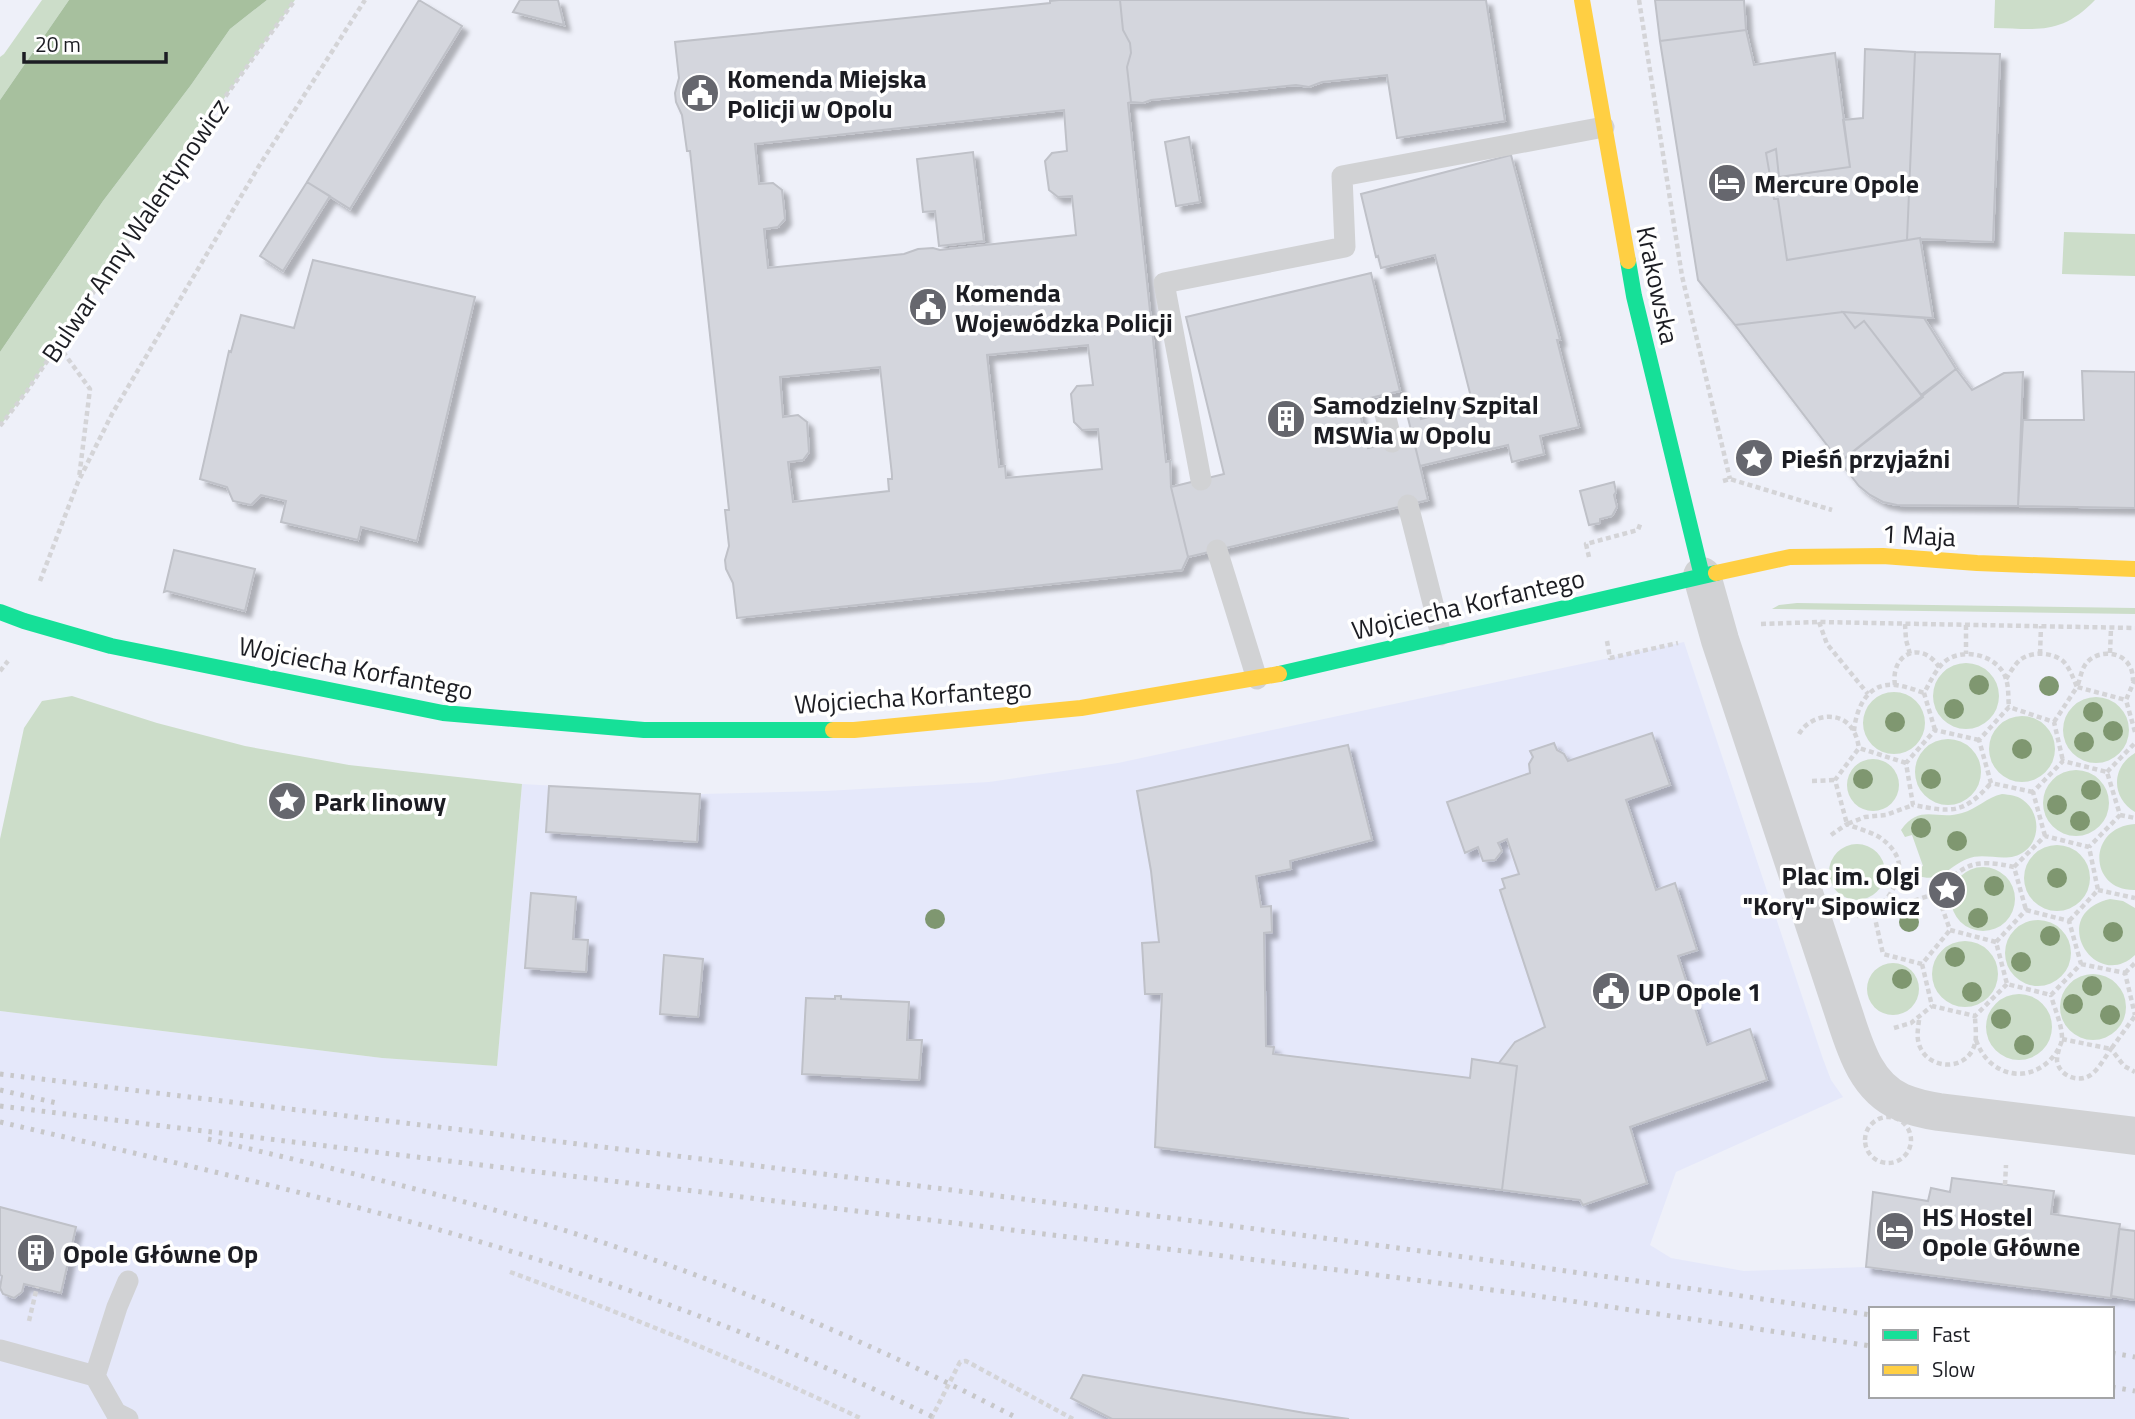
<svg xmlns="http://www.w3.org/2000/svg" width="2135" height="1419" font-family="'Titillium Web',sans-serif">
	<defs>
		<filter id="shadow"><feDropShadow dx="6" dy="6" stdDeviation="2" flood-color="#0004"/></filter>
	</defs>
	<rect width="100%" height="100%" fill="#eef0f9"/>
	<path fill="#e5e8fa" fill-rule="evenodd" d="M1684,642L1823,1059L1831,1080L1843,1097L1676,1172L1650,1245L1671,1258L1744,1271L1866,1267L1942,1275V1277L2041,1290L2042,1288L2135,1300V1419H0V1011L382,1058L497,1066L522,784L700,794L825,791L989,782L1118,763ZM1871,1309H2112V1396H1871Z"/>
	<path fill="#ccddc9" d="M42,0H69L0,100V57L4,54Z
		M267,0H295L220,104L27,391L0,426V352L103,201L191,85L230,29Z
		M1995,0H2095C2061,35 2039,29 1994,28Z
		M2064,232L2135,234V276L2062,274Z
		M1797,603L2135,608V614L1772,609L1779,605Z
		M1933 696a33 33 0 1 1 66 0a33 33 0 1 1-66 0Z
		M1863 723a31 31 0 1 1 62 0a31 31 0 1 1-62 0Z
		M72,696L157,723L245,746L349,765L522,784L497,1066L382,1058L0,1011V839L24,728L42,701Z
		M2063 730a33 33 0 1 1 66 0a33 33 0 1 1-66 0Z
		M1989 749a33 33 0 1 1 66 0a33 33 0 1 1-66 0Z
		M1915 772a33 33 0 1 1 66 0a33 33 0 1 1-66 0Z
		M2135,753V812C2111,798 2111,767 2135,753Z
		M1847 785a26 26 0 1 1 52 0a26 26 0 1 1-52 0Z
		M2043 803a33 33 0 1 1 66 0a33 33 0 1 1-66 0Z
		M2002,794C2010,795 2016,795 2023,800C2040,812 2041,839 2025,851C2007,865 1986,851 1967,859C1947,867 1943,883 1918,876L1919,868L1923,866L1912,835L1905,837L1901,830C1920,803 1937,821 1962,813C1977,809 1987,797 2002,794Z
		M2135,824V890C2088,891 2087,827 2135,824Z
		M1829 872a28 28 0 1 1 56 0a28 28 0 1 1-56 0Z
		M2024 878a33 33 0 1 1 66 0a33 33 0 1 1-66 0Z
		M1951 899a32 32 0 1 1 64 0a32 32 0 1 1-64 0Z
		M2110,899L2123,901L2135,908V955C2095,993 2046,914 2110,899Z
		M2005 953a33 33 0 1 1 66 0a33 33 0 1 1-66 0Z
		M1932 974a33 33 0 1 1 66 0a33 33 0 1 1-66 0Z
		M1867 989a26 26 0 1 1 52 0a26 26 0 1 1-52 0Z
		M2060 1007a33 33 0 1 1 66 0a33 33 0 1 1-66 0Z
		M1986 1027a33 33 0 1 1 66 0a33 33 0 1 1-66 0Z"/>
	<path fill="#a7c09e" d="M69,0H267L230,29L191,85L103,201L0,352V100Z"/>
	<path fill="#d4d6dd" stroke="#bfc1c8" stroke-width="2" fill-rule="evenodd" filter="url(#shadow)" d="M419,0L462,26L350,209L307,182Z
		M520,0H558L564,25L513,12Z
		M1059,0H1120L1123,30L1130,43L1131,53L1127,67L1131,102L1128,103L1166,462L1170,461L1171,487L1188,557L1182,570L737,618L733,583L726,569L725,560L729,546L725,510H729L690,151H687L682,115L676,102L675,93L679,78L675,42L1050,3V1ZM1064,110L1067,151L1052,153L1045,161L1049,190L1058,197L1072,196L1076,235L940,250L933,248L918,249L904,254L768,268L764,229L778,227L785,219L782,190L773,183L759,184L755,144ZM1088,345L1093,385L1077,386L1071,394L1074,422L1082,430L1098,429L1102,469L1006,478L1005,466L999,467L987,355ZM880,367L892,475V479H888L889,491L793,502L788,462L803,460L809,452L807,422L798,415L783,417L780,377Z
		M1120,0H1486L1505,121L1397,138L1387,75L1322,82L1309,87L1296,85L1151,100L1143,103L1131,102L1127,67L1131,53L1130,43L1123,30Z
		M1655,0H1744L1746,30L1660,41Z
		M1746,30L1754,65L1835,53L1850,167L1779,177L1776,149L1766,153L1774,199H1778L1787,260L1920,238L1933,318L1843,312L1735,325L1698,280L1660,41Z
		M1865,49L1915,52L1907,240L1787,260L1778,199H1774L1766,153L1776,149L1779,177L1850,167L1843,120L1863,118Z
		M1915,52L2000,54L1993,242L1921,239L1920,238L1907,240Z
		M1189,137L1200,202L1176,206L1165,142Z
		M973,152L984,241L939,246L935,211L923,212L917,159Z
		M1511,155L1560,340H1557L1579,427L1540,436L1544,454L1512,462L1508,445L1420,466L1406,410L1418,408L1421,419L1473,405L1435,255L1381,268L1378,256L1376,257L1361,194Z
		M307,182L330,196L283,271L260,256Z
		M313,260L475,297L417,541L361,527L358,540L281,522L286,501L261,495L251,505L233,501L227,487L200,479L229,351L231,352L241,315L294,328Z
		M1371,273L1400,391L1357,401L1368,448L1413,437L1428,500L1188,557L1171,487L1224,474L1186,317Z
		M1843,312L1855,328L1864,321L1923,397L1840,462L1735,325Z
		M1843,312L1924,318L1956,369L1921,395L1864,321L1855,328Z
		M1956,369L1972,390L2004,373L2023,372L2018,506L1897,505L1883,502L1870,495L1859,486L1840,462Z
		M2082,371L2135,372V508L2018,506L2023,420H2084Z
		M1614,482L1616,492L1614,495L1617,507L1612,516L1600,519V523L1589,525L1580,491Z
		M174,550L255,569L245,611L167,591L164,592Z
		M1652,733L1670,785L1626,800L1656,890L1675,883L1697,950L1678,956L1707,1045L1750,1029L1767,1080L1630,1127L1647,1183L1583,1205L1580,1200L1502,1190L1517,1066L1499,1063L1515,1042L1545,1027L1500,890L1505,888L1502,879L1519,874L1507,839L1498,843L1502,851L1495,860L1483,861L1478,847L1465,853L1447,802L1530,773L1529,764L1533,757L1530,751L1554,743L1557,750L1564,754L1568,761Z
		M1348,745L1372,840L1290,861L1291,869L1256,876L1261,907L1271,906L1272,932L1264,933L1266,1046L1274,1047L1273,1054L1470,1078L1472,1059L1517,1066L1502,1190L1155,1147L1162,994H1145L1142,943L1159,942L1151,871L1137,791Z
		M549,786L700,794L697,842L546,832Z
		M531,893L576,897L573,939L588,940L586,972L525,968Z
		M664,955L703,959L698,1017L660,1014Z
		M835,996H841V999L909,1002L907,1040H922L919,1080L802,1074L806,998L835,999Z
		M1952,1178L2054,1191L2051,1214L2120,1224L2111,1298L1866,1267L1873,1192L1928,1201L1931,1188L1950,1192Z
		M0,1207L76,1227L61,1293L24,1284L22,1292L14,1298L3,1294L0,1288L2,1276L0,1275Z
		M2119,1229L2135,1231V1300L2111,1296Z
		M1083,1375L1305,1413L1349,1419H1112L1071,1398Z"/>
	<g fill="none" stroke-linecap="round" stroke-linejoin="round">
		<path stroke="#d4d4d7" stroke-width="4.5" stroke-dasharray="5 3.5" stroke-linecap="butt" d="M1639,0L1682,276L1730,479
			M58,345L90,389L79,478
			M0,426L27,391L220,104L295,0
			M1723,481L1730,479L1832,510
			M1589,557L1586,544L1638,530L1641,522
			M40,581L78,482L112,414L259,166L365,0
			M1819,622L1827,644L1868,694
			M1761,624L1819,622L2135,628
			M1905,624L1906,640L1910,654
			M1966,625V654
			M1607,641L1610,658L1678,643
			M2110,653L2111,628
			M2040,654L2041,626
			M0,671L8,661
			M2006,679C2010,673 2014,665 2020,660C2031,651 2052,652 2063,661C2070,668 2073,678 2077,687C2080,680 2081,671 2085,665C2095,650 2120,650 2129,665C2132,669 2133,676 2133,681
			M2135,679L2126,700L2135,732
			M1895,685C1890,653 1922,640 1939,667
			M2054,722L2077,687L2126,700
			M1935,730L1924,693C1931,681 1937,665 1950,658C1970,648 2000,658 2006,679C2009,688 2008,699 2009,707
			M1854,731C1856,708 1868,682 1895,685C1905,686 1915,690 1924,693
			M1799,734C1810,714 1843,709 1854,732C1857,737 1858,743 1859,748
			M1979,740L1935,730L1906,763L1913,805C1951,812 1963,815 1991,783
			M1906,763L1859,748L1835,780L1847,824L1865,817L1886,815L1913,805
			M2107,772L2135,743
			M1812,781L1835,780
			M2033,792L1991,783L1979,740L2009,707L2054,722L2063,761
			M2120,815L2135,818
			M1831,835L1847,824C1858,829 1873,832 1882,839C1915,864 1894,892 1874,914
			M2045,836L2033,792L2063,761L2107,772L2120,815L2089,847
			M2014,867L2045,836L2089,847L2098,890L2069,921
			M2098,890L2135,898
			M2026,910L2069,921L2081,964L2051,995L2007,984L1996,942Z
			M1874,914L1883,954L1922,964L1950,930
			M1857,916L1874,914L1937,893
			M1996,942L1950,930L1937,893C1963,864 1974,858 2014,867L2026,910
			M1922,964L1932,1006L1975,1016L2007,984
			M2081,964L2125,973L2135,1015
			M2125,973L2135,963
			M1919,1020C1918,1029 1916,1038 1920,1047C1929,1069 1963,1071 1973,1049C1978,1039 1975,1026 1975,1016
			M1894,1028L1911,1023L1932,1006
			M2062,1039L2111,1049L2135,1016
			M1976,1040C1989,1078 2032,1086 2056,1053C2059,1048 2062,1043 2062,1038C2062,1024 2054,1008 2051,995
			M2059,1049C2058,1053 2057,1057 2057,1061C2059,1075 2077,1083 2089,1076C2098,1071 2105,1057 2111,1049L2124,1066L2135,1072
			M1865 1140a23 23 0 1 1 46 0a23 23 0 1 1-46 0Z
			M2005,1185L2006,1165
			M510,1272C630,1316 747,1364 862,1419
			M29,1321L37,1287
			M931,1419L960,1362L966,1361L1073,1419"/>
		<path stroke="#d1d2d4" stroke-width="21" d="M1385,414L1392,442
			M1201,480L1164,283L1345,247L1342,176L1604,127
			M1408,505L1441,635
			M1217,550L1257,679
			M0,1350L95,1376L116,1413L128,1419
			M95,1376L117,1307L128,1281"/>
		<path stroke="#d1d2d4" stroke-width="38" d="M1702,576L1720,640L1841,1005C1853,1040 1863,1086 1901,1102C1913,1107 1926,1110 1939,1112L2135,1136"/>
		<path stroke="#16e098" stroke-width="16" d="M1628,261L1634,296L1702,576
			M0,612L24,621L111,646L443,713L644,730H833
			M1279,674L1716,573"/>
		<path stroke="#ffcf43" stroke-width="16" d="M1582,0L1628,261
			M1716,573L1790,557L1883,556L1977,563L2135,569
			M833,730H854L1081,708L1279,674"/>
		<path stroke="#c7c7c9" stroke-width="5" stroke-dasharray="3.5 7" stroke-linecap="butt" d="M0,1074C624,1150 1249,1222 1871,1315
			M0,1090L61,1104
			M0,1106L1338,1270L1531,1295L1871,1346
			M0,1122C141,1155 283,1186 422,1225C598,1274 773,1339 937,1419
			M208,1139C334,1169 462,1198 586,1237C735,1285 879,1346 1019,1419
			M2112,1353L2135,1357
			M2112,1387L2135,1391"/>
	</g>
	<g fill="#7f9770">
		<circle cx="1979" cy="685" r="10"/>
		<circle cx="2049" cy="686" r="10"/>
		<circle cx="1954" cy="709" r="10"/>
		<circle cx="2093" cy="712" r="10"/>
		<circle cx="1895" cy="722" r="10"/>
		<circle cx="2113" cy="731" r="10"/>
		<circle cx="2084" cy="742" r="10"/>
		<circle cx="2022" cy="749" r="10"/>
		<circle cx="1863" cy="779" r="10"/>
		<circle cx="1931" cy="779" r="10"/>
		<circle cx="2091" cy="790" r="10"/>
		<circle cx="2057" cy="805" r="10"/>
		<circle cx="2080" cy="821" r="10"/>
		<circle cx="1921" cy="828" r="10"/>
		<circle cx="1957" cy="841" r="10"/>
		<circle cx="2057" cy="878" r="10"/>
		<circle cx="1994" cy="886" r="10"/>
		<circle cx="1978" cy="918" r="10"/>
		<circle cx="935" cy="919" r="10"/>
		<circle cx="1909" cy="922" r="10"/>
		<circle cx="2113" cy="932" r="10"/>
		<circle cx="2050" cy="936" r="10"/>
		<circle cx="1955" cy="957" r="10"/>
		<circle cx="2021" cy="962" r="10"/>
		<circle cx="1902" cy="979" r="10"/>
		<circle cx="2092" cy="986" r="10"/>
		<circle cx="1972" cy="992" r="10"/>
		<circle cx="2073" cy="1004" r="10"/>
		<circle cx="2110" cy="1015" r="10"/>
		<circle cx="2001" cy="1019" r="10"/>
		<circle cx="2024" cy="1045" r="10"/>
	</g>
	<defs>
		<symbol id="civic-disc" viewBox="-11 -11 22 22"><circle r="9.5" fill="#66676e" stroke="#fff"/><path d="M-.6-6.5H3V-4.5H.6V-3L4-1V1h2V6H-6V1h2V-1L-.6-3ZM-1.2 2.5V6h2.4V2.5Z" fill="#fff"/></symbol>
		<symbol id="hotel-disc" viewBox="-11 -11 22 22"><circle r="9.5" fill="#66676e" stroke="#fff"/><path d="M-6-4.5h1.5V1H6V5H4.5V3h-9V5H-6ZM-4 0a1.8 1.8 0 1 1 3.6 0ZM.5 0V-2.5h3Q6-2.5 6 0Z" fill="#fff"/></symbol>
		<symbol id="building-disc" viewBox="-11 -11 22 22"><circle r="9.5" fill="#66676e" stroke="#fff"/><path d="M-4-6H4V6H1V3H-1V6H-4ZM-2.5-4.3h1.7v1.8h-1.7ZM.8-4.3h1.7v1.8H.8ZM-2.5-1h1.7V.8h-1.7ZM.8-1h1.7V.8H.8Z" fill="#fff"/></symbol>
		<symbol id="sight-disc" viewBox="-11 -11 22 22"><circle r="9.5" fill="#66676e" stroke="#fff"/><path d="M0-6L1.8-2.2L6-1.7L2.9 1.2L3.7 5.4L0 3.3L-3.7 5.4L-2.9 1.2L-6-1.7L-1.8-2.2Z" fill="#fff"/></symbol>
	</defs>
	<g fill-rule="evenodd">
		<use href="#civic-disc" x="678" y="71" width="44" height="44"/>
		<use href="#hotel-disc" x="1705" y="161" width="44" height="44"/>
		<use href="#civic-disc" x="906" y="285" width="44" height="44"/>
		<use href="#building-disc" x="1264" y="397" width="44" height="44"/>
		<use href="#sight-disc" x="1732" y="436" width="44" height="44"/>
		<use href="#sight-disc" x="265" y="779" width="44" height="44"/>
		<use href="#sight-disc" x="1925" y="868" width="44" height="44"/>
		<use href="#civic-disc" x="1589" y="969" width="44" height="44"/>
		<use href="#hotel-disc" x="1873" y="1209" width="44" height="44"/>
		<use href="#building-disc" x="14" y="1231" width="44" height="44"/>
	</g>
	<g text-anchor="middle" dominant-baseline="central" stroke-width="7" stroke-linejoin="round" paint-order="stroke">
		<g font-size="26" font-weight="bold" fill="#1c1d23" stroke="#fff" text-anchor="start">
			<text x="727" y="78">Komenda Miejska<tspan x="727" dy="30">Policji w Opolu</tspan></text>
			<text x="1754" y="183">Mercure Opole</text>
			<text x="955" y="292">Komenda<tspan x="955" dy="30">Wojewódzka Policji</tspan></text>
			<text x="1313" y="404">Samodzielny Szpital<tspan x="1313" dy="30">MSWia w Opolu</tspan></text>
			<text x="1781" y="458">Pieśń przyjaźni</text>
			<text x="314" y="801">Park linowy</text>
			<text x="1920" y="875" text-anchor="end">Plac im. Olgi<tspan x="1920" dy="30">"Kory" Sipowicz</tspan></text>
			<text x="1638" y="991">UP Opole 1</text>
			<text x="1922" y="1216">HS Hostel<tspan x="1922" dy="30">Opole Główne</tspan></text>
			<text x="63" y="1253">Opole Główne Op</text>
		</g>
		<g font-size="26" fill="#1c1d23" stroke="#fff">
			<text transform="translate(135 230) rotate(-56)">Bulwar Anny Walentynowicz</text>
			<text transform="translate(1658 285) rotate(78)">Krakowska</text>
			<text transform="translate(1919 535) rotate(3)">1 Maja</text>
			<text transform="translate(1468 604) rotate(-13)">Wojciecha Korfantego</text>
			<text transform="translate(356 668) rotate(11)">Wojciecha Korfantego</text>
			<text transform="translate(913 696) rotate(-4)">Wojciecha Korfantego</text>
		</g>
	</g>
	<rect x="1869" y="1307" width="245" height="91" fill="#ffffff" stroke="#a4a5a7" stroke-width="2"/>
	<rect x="1883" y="1330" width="35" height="10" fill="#16e098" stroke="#a4a5a7" stroke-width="2"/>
	<text x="1932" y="1342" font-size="21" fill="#1c1d23">Fast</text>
	<rect x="1883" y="1365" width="35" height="10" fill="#ffcf43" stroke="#a4a5a7" stroke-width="2"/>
	<text x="1932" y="1377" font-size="21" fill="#1c1d23">Slow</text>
	<path d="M24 52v10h142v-10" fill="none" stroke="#1c1d23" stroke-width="3.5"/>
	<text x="35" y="52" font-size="21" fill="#1c1d23" stroke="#ffffff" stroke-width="5" paint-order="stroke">20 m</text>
</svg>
